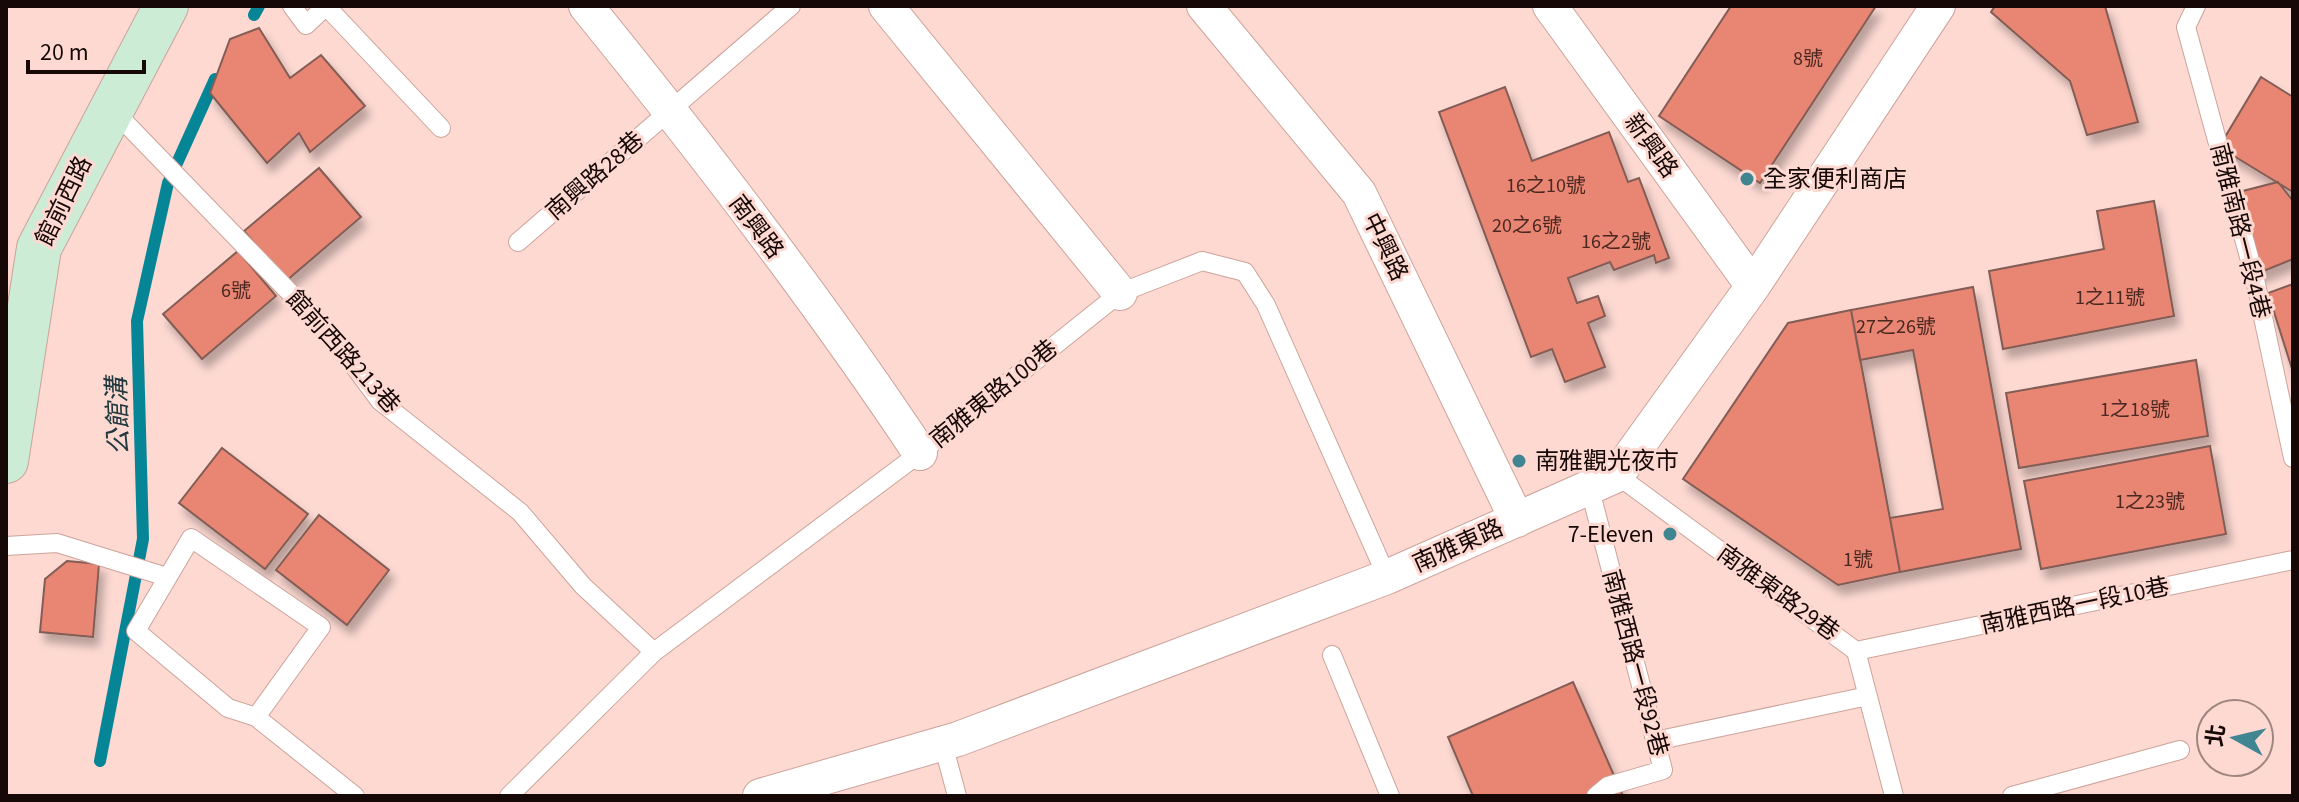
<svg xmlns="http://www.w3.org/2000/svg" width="2299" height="802" font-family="'Source Sans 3','Noto Sans TC',sans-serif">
	<defs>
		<filter id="shadow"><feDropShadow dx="5" dy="9" stdDeviation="4" flood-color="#0004"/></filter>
	</defs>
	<rect width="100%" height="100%" fill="#fdd9d2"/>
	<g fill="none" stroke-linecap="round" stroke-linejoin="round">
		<path stroke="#068596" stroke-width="12" d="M254,15L259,6
			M100,761L143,539L137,321L168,183L215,79"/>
	</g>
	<path fill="#e88573" stroke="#825d55" stroke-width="2" filter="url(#shadow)" d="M1731,6H1876L1760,183L1659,116Z
		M1995,6H2105L2138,122L2087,135L2070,81L1991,12Z
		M259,28L290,78L321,55L365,106L310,152L299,133L267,163L210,93L230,39Z
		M2261,77L2293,97V192L2219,147Z
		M1505,87L1532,161L1609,132L1628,182L1639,178L1669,258L1656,263L1654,255L1614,270L1610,262L1568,278L1577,303L1598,296L1605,316L1588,323L1605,367L1565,382L1552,349L1531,357L1439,112Z
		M319,168L361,217L286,281L244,231Z
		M2278,182L2293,201V259L2254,275L2231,194Z
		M2154,201L2174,316L2003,349L1989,271L2104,249L2097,211Z
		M238,251L276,296L202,359L163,314Z
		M2293,284V372L2268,293Z
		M1973,287L2021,549L1900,572L1890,518L1943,509L1913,350L1860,360L1851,310Z
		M1851,310L1900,572L1838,585L1683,479L1788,323Z
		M2196,360L2208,436L2019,468L2006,393Z
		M2210,446L2226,534L2041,569L2024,481Z
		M222,448L308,514L265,569L179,503Z
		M319,515L389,570L347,625L276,570Z
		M67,561L99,564L93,637L40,632L45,579Z
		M1573,682L1623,796H1473L1448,737Z"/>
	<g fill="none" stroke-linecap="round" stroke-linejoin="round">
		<defs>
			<path id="lane" d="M292,6L306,25L326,6L441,128
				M2196,6L2186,27L2254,275L2293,458
				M112,109L331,335L380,401L520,512L583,586L654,652
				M518,242L791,6
				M1617,475L1856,651L1894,796
				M1589,486L1663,770L1608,786L1596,796
				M6,546L57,543L167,577
				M1856,651L2293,560
				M1332,655L1390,796
				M256,717L321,627L191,538L136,631L228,708L256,717L355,796
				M1655,741L1868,696
				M943,744L957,796
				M509,796L654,652L920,453L1120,293L1202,261L1245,272L1266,305L1387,577
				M2012,796L2180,750"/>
			<path id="street" d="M586,6C703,150 817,298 920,453
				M886,6L1120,293
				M1204,6L1359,193L1517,520
				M1550,6L1753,286
				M760,796L958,739L1387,577L1617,475L1753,286L1938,6"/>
			<path id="secondary" d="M6,461L39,248L166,6"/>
		</defs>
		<use href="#lane" stroke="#cca39a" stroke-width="20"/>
		<use href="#street" stroke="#cca39a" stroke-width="36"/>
		<use href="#secondary" stroke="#cca39a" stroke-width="46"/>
		<use href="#lane" stroke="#fff" stroke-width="18"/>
		<use href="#street" stroke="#fff" stroke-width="34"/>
		<use href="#secondary" stroke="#ccecd6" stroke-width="44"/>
	</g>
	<g fill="#408592" stroke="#fdd9d2" stroke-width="3">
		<circle cx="1747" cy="179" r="8"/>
		<circle cx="1519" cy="461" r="8"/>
		<circle cx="1670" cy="534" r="8"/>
	</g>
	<g text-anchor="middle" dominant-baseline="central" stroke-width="6" stroke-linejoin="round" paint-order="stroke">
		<g font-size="20" fill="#4a2721">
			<text x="1808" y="59">8號</text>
			<text x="1546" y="186">16之10號</text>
			<text x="1527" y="226">20之6號</text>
			<text x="1616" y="242">16之2號</text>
			<text x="236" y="291">6號</text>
			<text x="2110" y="298">1之11號</text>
			<text x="1896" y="327">27之26號</text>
			<text x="2135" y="410">1之18號</text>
			<text x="2150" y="502">1之23號</text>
			<text x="1858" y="560">1號</text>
		</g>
		<g font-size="24" fill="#150806" stroke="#fdd9d2">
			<text transform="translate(1651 146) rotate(54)">新興路</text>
			<text transform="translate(595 176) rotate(-41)">南興路28巷</text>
			<text transform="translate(64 201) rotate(-64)">館前西路</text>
			<text transform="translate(756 227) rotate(53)">南興路</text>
			<text transform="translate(2240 231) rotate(76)">南雅南路一段4巷</text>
			<text transform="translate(1385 247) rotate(64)">中興路</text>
			<text transform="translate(343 352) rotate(48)">館前西路213巷</text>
			<text transform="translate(994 394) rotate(-39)">南雅東路100巷</text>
			<text transform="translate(1458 546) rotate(-24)">南雅東路</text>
			<text transform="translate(1778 593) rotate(36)">南雅東路29巷</text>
			<text transform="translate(2075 606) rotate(-12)">南雅西路一段10巷</text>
			<text transform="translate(1635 663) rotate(75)">南雅西路一段92巷</text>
		</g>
		<g font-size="24" fill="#150806" stroke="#fdd9d2" text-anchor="start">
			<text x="1763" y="179">全家便利商店</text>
			<text x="1535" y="461">南雅觀光夜市</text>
			<text x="1654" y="534" text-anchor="end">7-Eleven</text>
		</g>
		<g font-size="26" font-style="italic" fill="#21393e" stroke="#fdd9d2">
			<text transform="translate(118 416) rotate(-92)">公館溝</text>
		</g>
	</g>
	<rect width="2299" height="802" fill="none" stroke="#150806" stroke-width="16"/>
	<g transform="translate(2235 738) rotate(278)"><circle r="38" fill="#fdd9d2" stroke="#a08580" stroke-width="2"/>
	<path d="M0-6L14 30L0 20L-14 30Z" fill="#408592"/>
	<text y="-12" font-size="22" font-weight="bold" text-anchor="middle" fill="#150806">北</text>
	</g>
	<path d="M28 60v12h116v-12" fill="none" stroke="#150806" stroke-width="4"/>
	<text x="40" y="60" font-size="24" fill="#150806" stroke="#fdd9d2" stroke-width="6" paint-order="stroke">20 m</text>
</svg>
